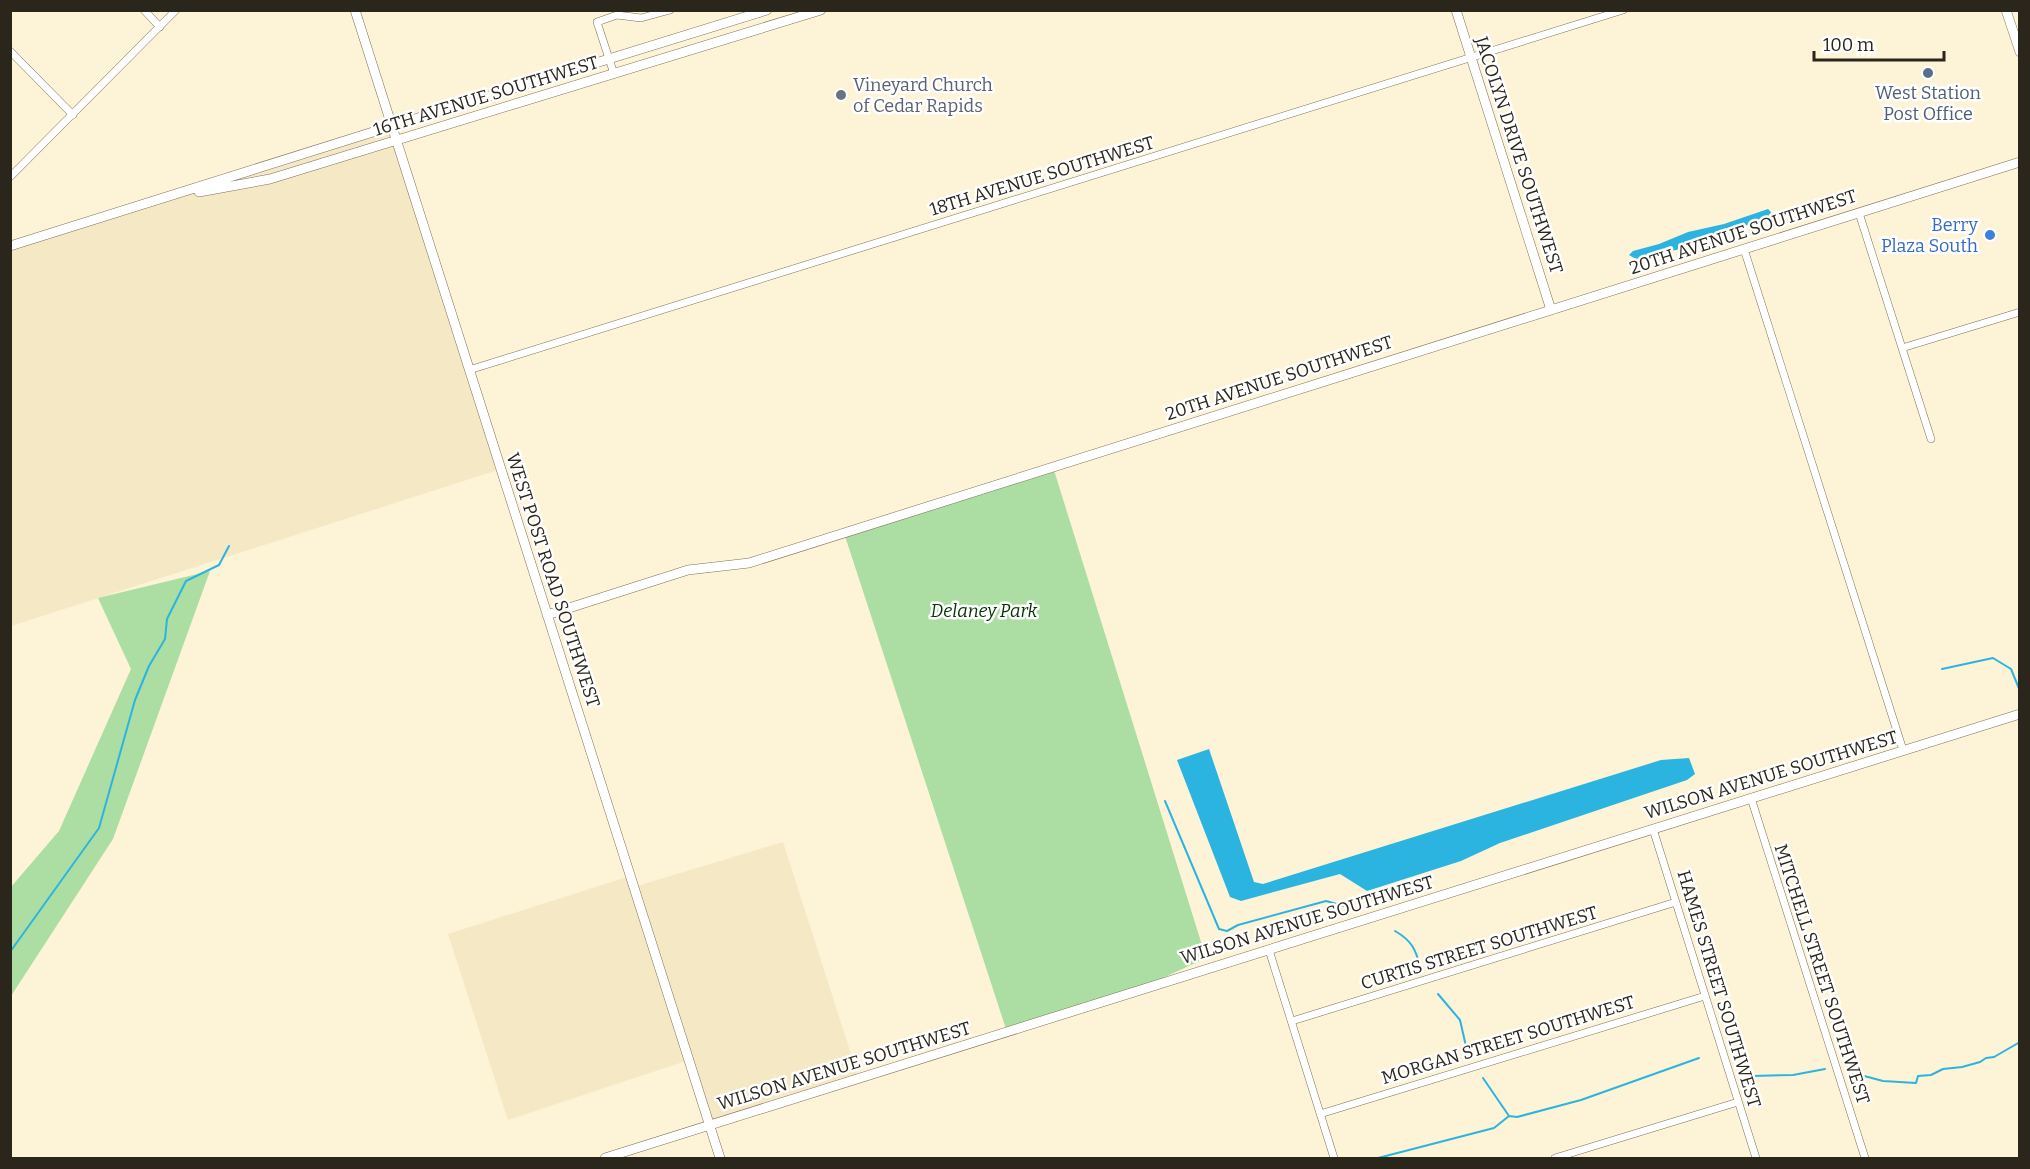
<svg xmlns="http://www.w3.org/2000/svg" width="2030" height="1169" font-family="Bitter,serif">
	<rect width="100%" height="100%" fill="#fdf3d7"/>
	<path fill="#f5e8c5" d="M392,126L501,469L11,626L10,246Z
		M783,842L859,1079L710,1125L689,1060L508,1120L448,934L630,876L634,887Z"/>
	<path fill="#acdda3" d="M1053,467L1206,958L1126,995L1007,1032L844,533Z
		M210,571L113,839L11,996V887L59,831L131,669L98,598Z"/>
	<path fill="#2cb4e0" d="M1768,209L1771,212L1770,215L1763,219L1718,236L1706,244L1695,248L1680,249L1636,259L1629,255L1633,251L1659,244L1688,232L1724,224Z
		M1209,749L1254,882L1263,884L1661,760L1689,758L1695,774L1687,780L1500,843L1461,861L1367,891L1340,874L1241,901L1230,897L1177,760Z"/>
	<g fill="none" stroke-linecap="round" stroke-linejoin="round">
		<path stroke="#2cb4e0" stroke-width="2" d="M1942,669L1993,658L2011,669L2020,691
			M1165,801L1219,929L1227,931L1238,925L1326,901L1344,906
			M1395,931C1411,940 1417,950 1420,969
			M10,952L99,828L135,700L149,666L165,639L167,619L186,581L219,565L229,546
			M1438,994L1460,1020L1468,1055
			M1853,1073L1883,1081L1916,1083L1918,1076L1931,1075L1943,1069L1962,1067L1980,1062L1986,1058L1994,1057L2020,1042
			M1752,1076L1793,1075L1825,1069
			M1483,1078L1509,1116L1517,1117L1581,1100L1699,1058
			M1378,1158L1494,1128L1509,1116"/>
		<defs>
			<path id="street" d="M144,10L160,27
				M10,51L73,115
				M614,74L597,22L617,15L641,18L670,10
				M10,177L176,10
				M1859,213L1931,439
				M1744,249L1903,750
				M1902,348L2020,312
				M469,370L1623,10
				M1751,798L1865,1158
				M1653,829L1756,1158
				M1269,950L1334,1158
				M1292,1021L1676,902
				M1320,1114L1705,996
				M1555,1158L1738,1102"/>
			<path id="secondary" d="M355,10L720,1158
				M1456,10L1551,310
				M2006,10L2020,52
				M199,192L270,179L821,10
				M10,246L392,126L767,10
				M547,615L688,570L749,563L2020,162
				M605,1158L2020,714"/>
		</defs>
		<use href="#street" stroke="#7c725a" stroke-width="8"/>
		<use href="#secondary" stroke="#7c725a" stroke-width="10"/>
		<use href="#street" stroke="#fff" stroke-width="7"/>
		<use href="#secondary" stroke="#fff" stroke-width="9"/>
	</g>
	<circle fill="#5c6f8a" stroke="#fff" stroke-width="2" cx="1928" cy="73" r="6"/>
	<circle fill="#6b7280" stroke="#fff" stroke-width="2" cx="841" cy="95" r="6"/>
	<circle fill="#3f7fe0" stroke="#fff" stroke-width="2" cx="1990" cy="235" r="6"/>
	<g text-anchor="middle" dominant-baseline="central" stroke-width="5" stroke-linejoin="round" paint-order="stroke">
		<g font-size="18" fill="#5b616d" stroke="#fff" text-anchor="start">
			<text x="853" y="85">Vineyard Church<tspan x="853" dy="21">of Cedar Rapids</tspan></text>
		</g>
		<g font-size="18" fill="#4e5e75" stroke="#fff">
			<text x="1928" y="93">West Station<tspan x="1928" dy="21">Post Office</tspan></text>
		</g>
		<g font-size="18" fill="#2a261c" stroke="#fff">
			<text transform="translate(486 96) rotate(-17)">16TH AVENUE SOUTHWEST</text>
			<text transform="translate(1519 155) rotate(72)">JACOLYN DRIVE SOUTHWEST</text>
			<text transform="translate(1042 176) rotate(-17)">18TH AVENUE SOUTHWEST</text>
			<text transform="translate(1743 232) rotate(-18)">20TH AVENUE SOUTHWEST</text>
			<text transform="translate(1279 378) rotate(-18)">20TH AVENUE SOUTHWEST</text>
			<text transform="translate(553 580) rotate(72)">WEST POST ROAD SOUTHWEST</text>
			<text transform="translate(1771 775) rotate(-17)">WILSON AVENUE SOUTHWEST</text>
			<text transform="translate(1307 920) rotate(-17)">WILSON AVENUE SOUTHWEST</text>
			<text transform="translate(1479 948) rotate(-17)">CURTIS STREET SOUTHWEST</text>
			<text transform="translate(1822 974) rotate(72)">MITCHELL STREET SOUTHWEST</text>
			<text transform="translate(1719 989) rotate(73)">HAMES STREET SOUTHWEST</text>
			<text transform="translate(1508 1040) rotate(-17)">MORGAN STREET SOUTHWEST</text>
			<text transform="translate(844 1066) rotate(-17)">WILSON AVENUE SOUTHWEST</text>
		</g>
		<g font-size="18" fill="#366cbe" stroke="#fff" text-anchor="end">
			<text x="1978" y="225">Berry<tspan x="1978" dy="21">Plaza South</tspan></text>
		</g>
		<g font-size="18" font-style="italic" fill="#043300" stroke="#fff">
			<text x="984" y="611">Delaney Park</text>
		</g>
	</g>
	<rect width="2030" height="1169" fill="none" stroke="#2a261c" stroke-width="24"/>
	<path d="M1814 51v9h130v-9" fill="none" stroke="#2a261c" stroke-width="3"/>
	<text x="1823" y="51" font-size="18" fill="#2a261c" stroke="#ffffff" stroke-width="4.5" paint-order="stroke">100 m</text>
</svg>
